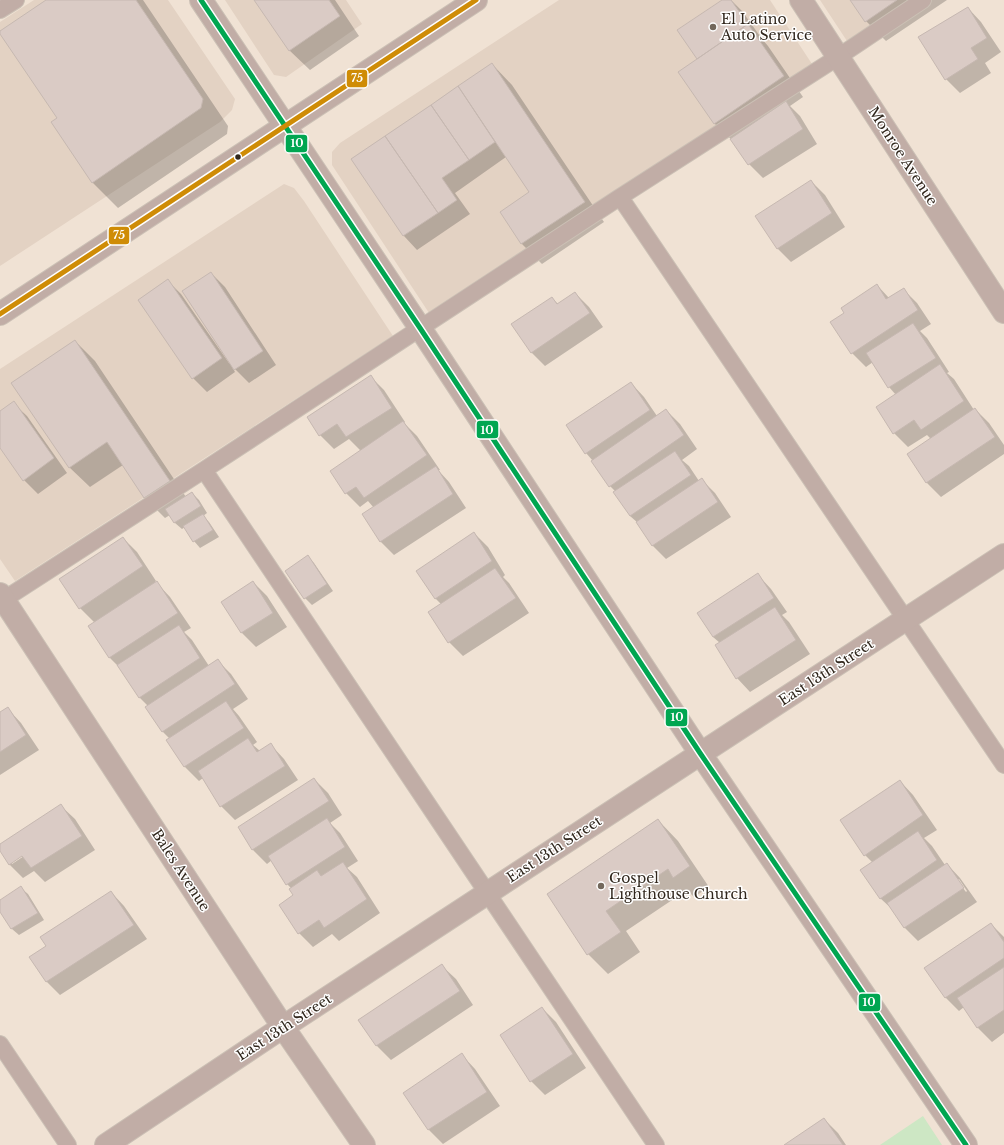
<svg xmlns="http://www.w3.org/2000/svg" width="1004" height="1145" font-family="'Libre Baskerville',serif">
	<rect width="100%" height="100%" fill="#f0e2d4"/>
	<path fill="#e3d2c3" d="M34,0H168L235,99L232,110L220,122L0,266V22Z
		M225,0H346L362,24L286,77L274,75Z
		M559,0H770L812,64L429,313L332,165V152L340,143Z
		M820,0H908L847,41Z
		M284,184L294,188L304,201L393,336L15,581L0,559V369Z"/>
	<path fill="#cde7c4" d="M923,1116L942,1145H880Z"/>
	<path fill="#0003" fill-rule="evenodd" d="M48,0H143L228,126L227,134L118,208L92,182L58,118Z
		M256,0H335L359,36L310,70L289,50Z
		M724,0H731L742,11L762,39L768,46L803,97L790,106L800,116L817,144L763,178L749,164L734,142L715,124L680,72L698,60Z
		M851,0H947L886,41L866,21Z
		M968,8L981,22L1001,52L985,63L991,73L960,93L946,79Z
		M492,64L512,85L604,222L542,264L522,244L501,212L530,193L506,157L455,193L470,214L417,250L404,236L352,159Z
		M811,181L825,195L845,227L791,262L777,248Z
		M211,273L225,287L276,365L249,383L233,367H232L235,372L207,392L193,378L167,280L181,294L229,363L230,362Z
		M877,285L889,298L903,289L917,303L931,324L920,331L927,338L949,372L947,373L954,379L974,410L975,409L989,423L1004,445V454L941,497L927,483L908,455L931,439L927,435L908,447L894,433L896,395L889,387L873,362L866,367L852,353L846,313Z
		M575,293L589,307L603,327L545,366L531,352L552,298L558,304Z
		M75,341L95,361L186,497L192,493L199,500L207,513L203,516L209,522L219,537L200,548L194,541L185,527L182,529L175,523L170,515L165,518L145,498L123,465L90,487L69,467Z
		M370,376L384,390L405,422L404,423L417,436L440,470H438L449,482L466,508L394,555L380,541L374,508L368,501L360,507L346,493L361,451L349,439L334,449L320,435Z
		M631,383L644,397L657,416L666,410L680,424L697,449L682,460L689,466L699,481L701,479L715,493L731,517L666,559L652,545L638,523L630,516L616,492L610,486L593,461L586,453Z
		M13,403L27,416L67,473L38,494L24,480L0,446V412Z
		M474,533L488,547L505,575L503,577L509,583L529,613L463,656L449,642L441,604L435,598Z
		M123,538L137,552L156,581H155L170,597L191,628L184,632L192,640L209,666L217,660L231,674L248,699L233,709L239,716L257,742L253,745L260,751L271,745L284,759L298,780L235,820L221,806L203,778L199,781L185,767L167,740L170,739L163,732L146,707L148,706L140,698L119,667L110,658L90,627L95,623L80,608Z
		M308,557L314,563L333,591L312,605L305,598L286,571Z
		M758,575L771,589L787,612L782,615L789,622L810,654L750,692L737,678L720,643L713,637Z
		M253,582L267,596L287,627L256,647L242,633L222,602Z
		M8,709L21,723L39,750L0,775V714Z
		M314,779L328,793L342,815L330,823L340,833L358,861L347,868L357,877L380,913L339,941L332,934L313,947L299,933L294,896L292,889L287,884L272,860L267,864L253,850L239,828Z
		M900,781L913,795L937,830L924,838L932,846L945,865L947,864L960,878L977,902L918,941L904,927L893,910L880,898L873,863L865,855ZM956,879H959L967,891L966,892Z
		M61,806L75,819L95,850L45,882L34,871L23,878L9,864L0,849V845ZM26,852L27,854L12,864V862Z
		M658,820L678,841L709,887L694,897L687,890L626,931L640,952L608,974L588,954L548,895Z
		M21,888L28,894L44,920L19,935L12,929L0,910V901Z
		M111,892L124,906L147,939L60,995L46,981L48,946Z
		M991,924L1004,937V1033L992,1042L978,1028L964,1007L959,1011L945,997Z
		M442,966L456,979L473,1005L391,1060L377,1046L359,1020Z
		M542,1008L556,1022L586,1068L545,1095L531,1081Z
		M462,1055L475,1069L500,1106L443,1144L429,1130L404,1093Z
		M824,1119L838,1133L846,1145H786Z"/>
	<path fill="#dacbc5" stroke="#c6b8b1" d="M46,0H136L203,99L201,108L92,183L51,122L57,118L0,34V31Z
		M254,0H329L340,16L289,51Z
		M722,0H731L748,24L697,59L677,30Z
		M850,0H897L865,22Z
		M968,7L987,38L971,48L978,59L945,80L918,37Z
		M748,24L784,76L714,124L678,72Z
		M492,63L585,202L521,244L500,212L529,192L458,86Z
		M458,86L495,142L469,160L431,105Z
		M786,101L803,129L748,165L730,139Z
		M431,105L469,160L442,178L457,200L438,213L385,136Z
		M385,136L438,213L403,236L351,159Z
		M811,180L832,213L777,249L755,216Z
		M211,272L263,351L234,370L182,291Z
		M168,279L222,358L192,379L138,300Z
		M877,284L886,299L904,288L918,310L851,354L830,322L844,313L841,308Z
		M575,292L590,313L531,353L511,324L552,297L557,304Z
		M913,323L936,358L888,388L866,353Z
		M75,340L170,481L144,498L107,442L69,468L11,383Z
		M940,364L964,401L921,430L914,420L893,434L876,407Z
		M371,375L392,408L346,437L337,424L319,436L307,417Z
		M631,382L650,410L585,454L566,425Z
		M14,401L54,458L23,481L0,448V411Z
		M975,408L995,437L926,483L907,454Z
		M666,409L684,435L609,487L591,461Z
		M403,421L427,455L364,498L356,487L345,494L330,471Z
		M675,451L691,475L630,516L613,492Z
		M436,466L453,494L380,542L362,514Z
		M702,478L718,502L652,546L636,522Z
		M192,492L201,506L174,523L165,509Z
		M203,514L213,530L193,542L183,526Z
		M474,532L492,561L435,599L416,571Z
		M123,537L143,566L79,609L59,579Z
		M308,555L327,584L304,599L285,571Z
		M495,568L516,598L448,643L428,612Z
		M758,573L774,598L713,637L697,613Z
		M157,581L178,613L109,658L88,626Z
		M253,581L273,613L241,633L221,602Z
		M775,607L796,640L736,679L715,645Z
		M179,625L200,658L139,698L117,665Z
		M218,659L235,684L162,732L145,707Z
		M226,701L244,728L184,767L166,740Z
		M8,707L26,735L0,752V712Z
		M248,738L257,752L271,743L285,766L220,807L198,771Z
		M314,778L329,801L252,850L238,827Z
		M900,780L923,815L864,856L840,820Z
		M61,804L82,836L31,868L22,856L9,865L0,851V844Z
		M327,818L345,847L286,885L268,856Z
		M658,819L690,866L673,878L668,869L606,911L621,932L587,955L547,894Z
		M918,831L937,860L880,899L860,870Z
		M343,862L367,899L324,928L319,920L298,934L279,905L293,895L289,889L317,870L321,876Z
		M947,863L964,888L904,928L887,903Z
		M21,886L38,913L11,929L0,912V900Z
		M111,891L134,925L46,982L29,957L46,946L40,937Z
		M991,923L1004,942V958L945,998L924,968Z
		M442,964L460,991L376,1046L358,1020Z
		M1004,967V1010L977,1028L957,998Z
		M542,1007L573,1054L530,1082L500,1035Z
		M462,1053L487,1092L428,1130L403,1093Z
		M824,1118L843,1145H784Z"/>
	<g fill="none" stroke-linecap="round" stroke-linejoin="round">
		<defs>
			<path id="service" d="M923,0L838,57L620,197L1004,765
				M0,10L16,0
				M204,470L656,1145
				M0,602L204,470L620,197
				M0,1044L68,1145"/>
			<path id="minor" d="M201,0L420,328L700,753L966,1145
				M801,0L1004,312
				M0,594L283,1027L364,1145
				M106,1145L283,1027L1004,555"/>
			<path id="tertiary" d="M0,314L476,0"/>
		</defs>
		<use href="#service" stroke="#cbc0b5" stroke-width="18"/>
		<use href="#minor" stroke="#cbc0b5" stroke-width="24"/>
		<use href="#tertiary" stroke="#cbc0b5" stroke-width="24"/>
		<use href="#service" stroke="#c1ada6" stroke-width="16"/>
		<use href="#minor" stroke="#c1ada6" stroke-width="22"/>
		<use href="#tertiary" stroke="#c1ada6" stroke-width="22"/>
		<defs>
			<path id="bus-1" d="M201,0L420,328L700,753L966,1145"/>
			<path id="bus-2" d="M0,314L476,0"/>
		</defs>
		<use href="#bus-1" stroke="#fff" stroke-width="8"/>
		<use href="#bus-2" stroke="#fff" stroke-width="8"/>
		<use href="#bus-1" stroke="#00a651" stroke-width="5"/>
		<use href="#bus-2" stroke="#cf8c06" stroke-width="5"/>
	</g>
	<g fill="#73685c" stroke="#fff" stroke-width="1.5">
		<circle cx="713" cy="27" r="4"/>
		<circle cx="601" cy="886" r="4"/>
	</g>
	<circle fill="#30261c" stroke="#fff" stroke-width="1.5" cx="238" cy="157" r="3.5"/>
	<g text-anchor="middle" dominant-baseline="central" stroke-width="3" stroke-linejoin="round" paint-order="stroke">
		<g font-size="14" fill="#30261c" stroke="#fff" text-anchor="start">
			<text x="721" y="19">El Latino<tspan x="721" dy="16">Auto Service</tspan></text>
			<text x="609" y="878">Gospel<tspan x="609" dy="16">Lighthouse Church</tspan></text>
		</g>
		<g font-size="14" fill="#30261c" stroke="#fff">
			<text transform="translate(903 156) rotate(57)">Monroe Avenue</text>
			<text transform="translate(826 672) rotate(-33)">East 13th Street</text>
			<text transform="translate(554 849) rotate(-33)">East 13th Street</text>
			<text transform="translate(181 870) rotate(57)">Bales Avenue</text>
			<text transform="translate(284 1027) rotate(-33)">East 13th Street</text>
		</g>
	</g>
	<g stroke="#fff" stroke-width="1.5">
		<rect x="346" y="69" width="22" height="19" rx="4" fill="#cf8c06"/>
		<rect x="285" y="134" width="23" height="19" rx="4" fill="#00a651"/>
		<rect x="108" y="226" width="22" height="19" rx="4" fill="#cf8c06"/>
		<rect x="476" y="420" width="23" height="19" rx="4" fill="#00a651"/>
		<rect x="665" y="708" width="23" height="19" rx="4" fill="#00a651"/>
		<rect x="858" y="993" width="23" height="19" rx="4" fill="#00a651"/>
	</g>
	<g font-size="11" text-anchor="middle" font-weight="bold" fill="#fff">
		<text x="357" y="82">75</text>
		<text x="297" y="147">10</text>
		<text x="119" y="239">75</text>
		<text x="487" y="434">10</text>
		<text x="677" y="721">10</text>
		<text x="869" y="1006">10</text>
	</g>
</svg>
